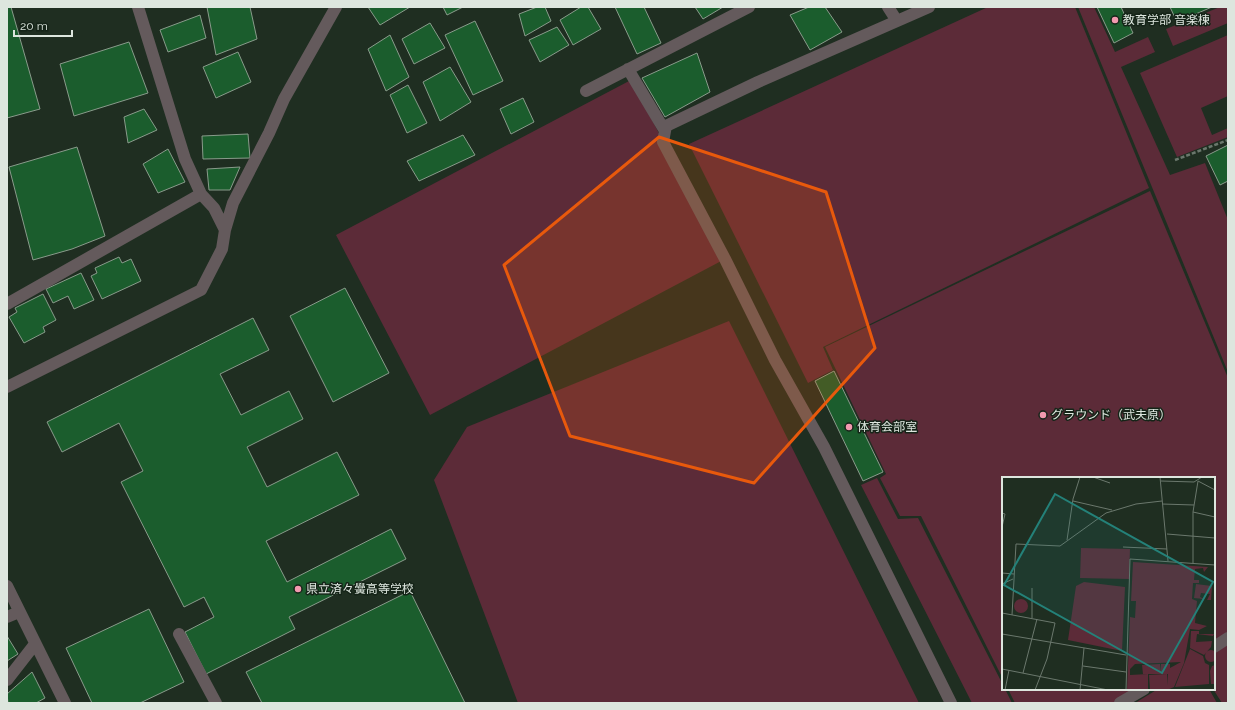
<svg xmlns="http://www.w3.org/2000/svg" width="1235" height="710" font-family="Raleway,'Noto Sans JP',sans-serif">
	<rect width="100%" height="100%" fill="#1f2e21"/>
	<path fill="#5c2b38" d="M988,7H1075L1149,188L823,347L833,370L808,383L689,144Z
		M1078,7H1094L1115,52L1148,37L1155,52L1121,67L1170,175L1205,163L1228,220V372Z
		M1220,7H1228V23L1173,46L1166,29Z
		M1228,35V96L1201,108L1212,135L1228,128V137L1177,157L1140,73Z
		M631,80L725,259L430,415L336,235Z
		M1150,191L1228,378V635L1214,644V478H1003V679L921,516H900L880,478L886,474L825,347Z
		M729,321L919,703H518L434,480L467,427Z
		M877,478L898,519L918,518L1003,685V689H1005L1012,703H972L861,485Z
		M1228,643V703H1222L1213,689L1214,652Z
		M1008,689H1139L1115,703H1015Z
		M1158,689H1209L1217,703H1135Z"/>
	<path fill="#1b5d2d" stroke="#899b8b" d="M7,7H11L40,109L7,118Z
		M207,7H250L257,39L216,55Z
		M368,7H410L380,25Z
		M443,7H463L447,15Z
		M537,7H545L551,21L525,36L519,14Z
		M581,7H588L601,29L573,45L560,20Z
		M615,7H644L661,43L637,54Z
		M695,7H723L703,19Z
		M809,7H825L842,32L810,50L790,15Z
		M1097,7H1121L1133,33L1114,43Z
		M1170,7H1212L1177,22Z
		M200,15L206,38L168,52L160,30Z
		M475,21L503,81L473,95L445,35Z
		M430,23L445,48L414,64L402,39Z
		M557,27L569,45L540,62L529,40Z
		M390,35L409,77L386,91L368,49Z
		M129,42L148,93L74,116L60,64Z
		M238,52L251,82L216,98L203,67Z
		M697,53L710,92L665,117L642,78Z
		M450,67L471,102L440,121L423,82Z
		M408,85L427,123L407,133L390,95Z
		M523,98L534,122L511,134L500,109Z
		M144,109L157,130L128,143L124,117Z
		M248,134L250,158L203,159L202,136Z
		M463,135L475,155L419,181L407,161Z
		M1228,145V181L1220,185L1206,156Z
		M77,147L105,236L72,249L33,260L9,167Z
		M168,149L185,182L158,193L143,164Z
		M240,167L230,190H209L207,169Z
		M119,257L122,263L131,259L141,281L102,299L91,276L97,273L95,268Z
		M81,273L94,300L74,309L68,296L53,303L46,289Z
		M345,288L389,373L333,402L290,316Z
		M43,294L56,320L43,327L45,332L24,343L9,317L17,312L15,308Z
		M253,318L269,350L220,374L241,415L289,391L303,419L247,447L267,487L337,452L359,495L266,541L287,582L391,529L406,559L289,617L295,629L206,674L185,632L214,617L204,597L184,607L121,482L143,471L119,423L62,452L47,422Z
		M834,371L883,472L863,481L815,381Z
		M410,591L465,703H262L246,672Z
		M149,609L184,682L140,703H92L66,648Z
		M7,636L18,654L7,661Z
		M32,672L45,698L36,703H8L7,694Z"/>
	<g fill="none" stroke-linecap="round" stroke-linejoin="round">
		<path stroke="#6a776c" stroke-width="2.5" stroke-dasharray="4 2" stroke-linecap="butt" d="M1175,160L1228,140"/>
		<path stroke="#645a5c" stroke-width="12" d="M138,7L185,159L201,194L214,208L225,230
			M888,7L897,21
			M929,7L758,82L666,126L663,142L725,259L775,360L824,447L951,703
			M628,69L665,131
			M586,91L749,7
			M7,304L201,194
			M7,387L201,290L222,249L225,230L233,203L269,133L284,99L336,7
			M7,586L65,703
			M7,617L19,612
			M179,634L216,703
			M1214,647L1228,638
			M7,680L35,644
			M1120,703L1144,689"/>
	</g>
	<path fill="#e8590c" fill-opacity="0.2" stroke="#e8590c" stroke-width="3" stroke-linejoin="round" d="M659,137L826,192L875,348L754,483L570,436L504,265Z"/>
	<g fill="#f29aaf" stroke="#152418" stroke-width="1.5">
		<circle cx="1115" cy="20" r="4"/>
		<circle cx="1043" cy="415" r="4"/>
		<circle cx="849" cy="427" r="4"/>
		<circle cx="298" cy="589" r="4"/>
	</g>
	<g text-anchor="middle" dominant-baseline="central" stroke-width="3" stroke-linejoin="round" paint-order="stroke">
		<g font-size="12" fill="#dde6de" stroke="#152418" text-anchor="start">
			<text x="1123" y="20">教育学部 音楽棟</text>
			<text x="1051" y="415">グラウンド（武夫原）</text>
			<text x="857" y="427">体育会部室</text>
			<text x="306" y="589">県立済々黌高等学校</text>
		</g>
	</g>
	<g transform="translate(1002 477)">
		<rect width="213" height="213" fill="#1f2e21"/>
		<path d="M79,71L128,72L127,102L78,101ZM131,85L206,90L202,95L201,91L193,92L192,103H197V106H191L190,122L195,124L193,146L205,149L197,153L188,152L182,186L172,210L165,213H148L147,198L165,197L166,208V197H141L140,188L158,187L159,195V187H168V191L179,185L133,187L128,192V198L146,197V213H125L128,140L133,141L134,124H129ZM82,105L123,110L120,174L66,163L74,109ZM194,107L210,109L209,123H205L208,117L199,116L198,120L202,122L192,121ZM12 129a7 7 0 1 1 14 0a7 7 0 1 1-14 0ZM189,154H197V157H212L211,159L195,157L194,165L210,164L209,170L202,178L188,171ZM188,172L201,179L203,186L207,188V207L173,210ZM203 179a6 6 0 1 1 12 0a6 6 0 1 1-12 0ZM213,188V207H209L208,194L210,189Z" fill="#5c2b38"/>
		<path fill="none" stroke="#6b786d" stroke-width="1" d="M91,0L108,6M158,0L166,84M159,4L192,5L200,0M196,4L213,13M71,24L110,33M160,27L192,28M191,35L213,40M0,36L3,37L0,50M165,57L213,61M65,63L71,22L78,0M121,70L165,72M191,86V35L196,4M0,96L12,97M0,107L11,102M0,136L53,146L45,182L33,213M10,138L14,67L58,69L104,36L134,27L160,24M30,141V111M0,157L124,178M81,189L124,195M0,192L106,213M21,196L35,142M3,213L7,193M78,213L82,171M124,213L128,82L213,88"/>
		<path fill="#248179" fill-opacity="0.15" stroke="#248179" stroke-width="2" d="M53,17L211,105L160,196L2,108Z"/>
		<rect width="213" height="213" fill="none" stroke="#dde6de" stroke-width="2"/>
	</g>
	<rect width="1235" height="710" fill="none" stroke="#dde6de" stroke-width="16"/>
	<path d="M14 30v6h58v-6" fill="none" stroke="#dde6de" stroke-width="2"/>
	<text x="20" y="30" font-size="12" fill="#dde6de" stroke="#152418" stroke-width="3" paint-order="stroke">20 m</text>
</svg>
